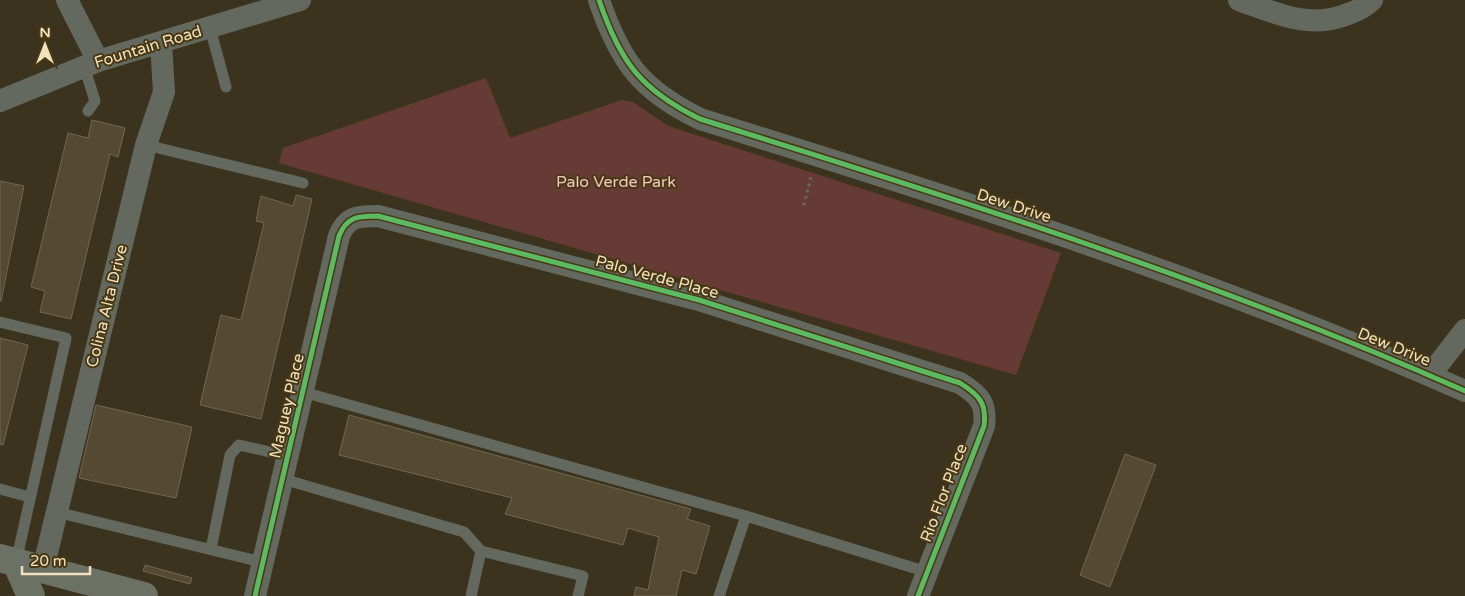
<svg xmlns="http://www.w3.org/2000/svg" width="1465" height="596" font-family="'Varela Round',sans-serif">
	<rect width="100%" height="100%" fill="#3c331f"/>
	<path fill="#673b35" d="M486,78L510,138L622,100L633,102L668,126L1061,253L1016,375L279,163L283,148Z"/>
	<path fill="#544a31" stroke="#726852" d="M92,120L125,128L118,157L110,154L71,319L40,312L45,291L31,287L68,133L88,138Z
		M0,181L24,186L1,301H0Z
		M296,195L312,199L261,419L200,405L221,315L241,320L264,223L256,221L261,196L293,206Z
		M0,338L28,345L3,445L0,444Z
		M96,405L192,427L176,498L79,478Z
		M349,415L691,509L687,519L710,526L696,574L682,570L676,596H634L636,587L648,590L659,537L628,528L623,545L505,514L512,498L339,455Z
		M1125,454L1156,465L1110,587L1080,575Z
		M145,565L192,578L190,584L143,571Z"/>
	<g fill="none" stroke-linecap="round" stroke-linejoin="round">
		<path stroke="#6b6b60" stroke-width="3" stroke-dasharray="2.5 4" stroke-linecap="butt" d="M804,205L811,176"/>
		<path stroke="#646960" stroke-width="11" d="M210,28L226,87
			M84,66L95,101L88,111
			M146,145L303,183
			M0,322L66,338L16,562
			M303,392L746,516L927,572
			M283,479L464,532L481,551L583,576L578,596
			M0,489L30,497
			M56,512L262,562
			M211,549L230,455L239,445L288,456
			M471,596L481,551
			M719,596L746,516"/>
		<path stroke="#646960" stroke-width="22" d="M67,0L98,61
			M599,0C620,62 641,90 700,119C958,199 1217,281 1465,391
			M1239,0C1276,13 1309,30 1348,14C1357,11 1365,7 1372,0
			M0,101L98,61L300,0
			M1430,375L1465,330
			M43,569L146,145L164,92L161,43
			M255,596L339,236C347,216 359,216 378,216L699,300L960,383C979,395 987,403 984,426L918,596"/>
		<path stroke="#6b7164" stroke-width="28" d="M0,558L144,596
			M16,562L31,596"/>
		<defs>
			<path id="cycleway" d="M599,0C620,62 641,90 700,119C958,199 1217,281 1465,391
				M255,596L339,236C347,216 359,216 378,216L699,300L960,383C979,395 987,403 984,426L918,596"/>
		</defs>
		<use href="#cycleway" stroke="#483813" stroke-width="8"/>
		<use href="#cycleway" stroke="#5cba63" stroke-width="5"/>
	</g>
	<g text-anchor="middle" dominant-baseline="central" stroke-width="4" stroke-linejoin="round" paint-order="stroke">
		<g font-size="16" fill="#f1e1bf" stroke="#483813">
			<text transform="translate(148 47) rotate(-17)">Fountain Road</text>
			<text transform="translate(1014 206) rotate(18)">Dew Drive</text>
			<text transform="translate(657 277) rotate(15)">Palo Verde Place</text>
			<text transform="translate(107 306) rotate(-76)">Colina Alta Drive</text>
			<text transform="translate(1394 347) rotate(22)">Dew Drive</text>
			<text transform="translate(287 406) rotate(-77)">Maguey Place</text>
			<text transform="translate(944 493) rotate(-69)">Rio Flor Place</text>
		</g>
		<g font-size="16" fill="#f2c6c0" stroke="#483813">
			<text x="616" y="182">Palo Verde Park</text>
		</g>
	</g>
	<g transform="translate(45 45)" stroke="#483813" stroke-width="4" paint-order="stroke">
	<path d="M0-4L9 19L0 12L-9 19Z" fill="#f1e1bf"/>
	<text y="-8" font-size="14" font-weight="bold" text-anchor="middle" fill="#f1e1bf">N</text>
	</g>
	<path d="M22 566v8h68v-8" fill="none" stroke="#f1e1bf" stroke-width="2.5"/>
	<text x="30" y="566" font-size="15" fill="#f1e1bf" stroke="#483813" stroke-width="4" paint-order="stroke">20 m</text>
</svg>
